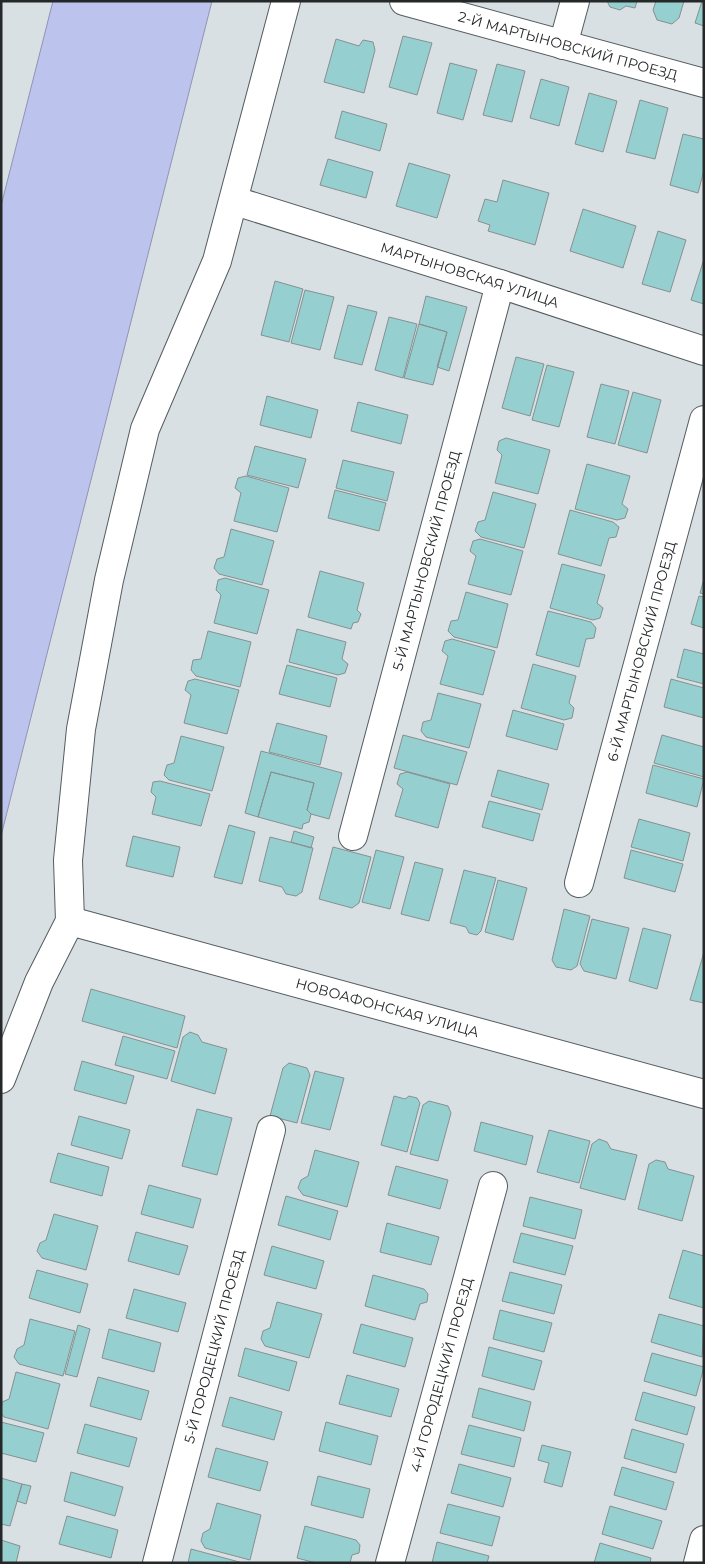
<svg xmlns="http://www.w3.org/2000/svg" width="705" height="1564" font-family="Montserrat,sans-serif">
	<rect width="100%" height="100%" fill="#d8e0e4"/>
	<path fill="#bcc3ed" stroke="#8f94b2" d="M53,1H212L1,836V206Z"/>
	<path fill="#96cfcf" stroke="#879090" d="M607,1H637L635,8L626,6L620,10L610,7Z
		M656,1H684L679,18L672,24L657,20L653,10Z
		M702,1H704V26L695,23Z
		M403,36L432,43L417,95L389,87Z
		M336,39L359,46L363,40L373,42L375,50L364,93L324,82Z
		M450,63L477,70L463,120L437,113Z
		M497,64L525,71L512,122L483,115Z
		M541,79L569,87L559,126L530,118Z
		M589,93L617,101L603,152L575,144Z
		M640,100L668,108L655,159L626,152Z
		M342,111L387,124L380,151L335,138Z
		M683,134L704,139V170L698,193L670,185Z
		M328,159L373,172L366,198L320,185Z
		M409,163L450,175L437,218L396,206Z
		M503,180L549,193L535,245L488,231L490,225L478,221L485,199L497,202Z
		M583,209L636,226L623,268L570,251Z
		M658,231L686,240L670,292L642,284Z
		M704,259V304L691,300Z
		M275,281L303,289L289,342L261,335Z
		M305,290L334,297L320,350L291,343Z
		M426,296L467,307L449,371L437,367L447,332L419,324Z
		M348,305L377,312L362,365L334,358Z
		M389,317L417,324L403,378L375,370Z
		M419,324L447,332L433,385L404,378Z
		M516,357L544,364L530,416L502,408Z
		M547,365L574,372L559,427L532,420Z
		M601,384L629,391L615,444L587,437Z
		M633,392L661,400L647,453L618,445Z
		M267,396L318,410L311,438L260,425Z
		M358,402L408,415L401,444L351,431Z
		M506,438L550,450L538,494L495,483L502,455L497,450L499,441Z
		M255,446L306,459L298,488L247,475Z
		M343,460L394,472L387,501L336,488Z
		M587,464L630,476L622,504L628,509L625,518L617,520L575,509Z
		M246,476L289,488L277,532L234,521L241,493L235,488L238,478Z
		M335,490L386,503L379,531L328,518Z
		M493,492L536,504L524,548L481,537L475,531L478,522L485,520Z
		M570,510L613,522L619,527L616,537L609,538L601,566L558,554Z
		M231,529L274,541L262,585L219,574L214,568L217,559L224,557Z
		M480,539L523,551L511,595L468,584L476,556L470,551L473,541Z
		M562,564L605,575L597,603L603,608L600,618L593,620L550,608Z
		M320,571L364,583L357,610L361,614L358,622L353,623L351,629L308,617Z
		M225,578L269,590L257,634L214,623L221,595L216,590L218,580Z
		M704,579V594L700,593Z
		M466,592L508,604L497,648L454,637L448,631L451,621L458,620Z
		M699,596L704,597V628L691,624Z
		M548,611L591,622L596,628L594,638L586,639L579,667L536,655Z
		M297,629L346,642L342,659L348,664L345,673L338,675L289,662Z
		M208,631L251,642L240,687L196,676L191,670L193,660L201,659Z
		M452,639L495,651L483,695L440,684L448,656L442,651L445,641Z
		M684,649L704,654V684L677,677Z
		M533,664L576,676L569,703L574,708L572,718L564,720L521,708Z
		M287,665L337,678L330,707L279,694Z
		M195,679L239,690L227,734L184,723L191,695L185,690L188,681Z
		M671,679L704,688V718L664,707Z
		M438,693L481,704L469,748L426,737L421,731L423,722L431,720Z
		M513,710L564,724L557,750L506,736Z
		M277,723L327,736L320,765L269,752Z
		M403,735L467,752L457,785L394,768Z
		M662,735L704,747V777L654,763Z
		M181,736L224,747L212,791L169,780L164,775L167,765L174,763Z
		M261,751L342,773L329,819L311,814L307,810L314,783L271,772L258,817L245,813Z
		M653,765L704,779L697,807L646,793Z
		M498,770L549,784L542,810L491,796Z
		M271,772L314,783L307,810L311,814L309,822L303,824L302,829L258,817Z
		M407,772L450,784L438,828L395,816L403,789L397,784L400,774Z
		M160,781L210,794L201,826L152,814L156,797L151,792L153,782Z
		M489,801L540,814L533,841L482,827Z
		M639,819L690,833L683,861L631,847Z
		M229,825L255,832L242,884L214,877Z
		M294,831L314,837L311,848L291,842Z
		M133,836L180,847L173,877L126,866Z
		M270,837L313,848L302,892L296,896L286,894L282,887L259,881Z
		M333,847L371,857L359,903L352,908L319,899Z
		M376,850L404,857L390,909L362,902Z
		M631,850L683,864L675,892L624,878Z
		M415,862L443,869L429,921L401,914Z
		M464,870L496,878L481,931L477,935L469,933L466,927L450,923Z
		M498,880L527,888L513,940L485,932Z
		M564,909L590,916L577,966L571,970L556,967L552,960Z
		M592,919L629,928L616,979L584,971L580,964Z
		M643,928L671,935L657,989L629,981Z
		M704,952V1003L690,1000Z
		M91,989L185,1016L177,1048L82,1021Z
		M190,1032L198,1035L202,1042L227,1049L215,1094L171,1081L183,1037Z
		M123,1036L175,1051L167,1079L115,1065Z
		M82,1061L134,1076L126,1104L74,1090Z
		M289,1063L307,1068L310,1075L297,1123L270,1116L283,1068Z
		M315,1071L344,1078L330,1130L301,1123Z
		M394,1096L405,1099L409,1096L417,1098L420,1103L407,1152L381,1145Z
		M429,1101L448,1106L451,1113L438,1161L410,1154L423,1105Z
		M197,1109L232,1118L217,1175L182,1166Z
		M79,1116L130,1130L122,1159L71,1145Z
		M481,1122L533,1136L526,1165L474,1151Z
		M549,1130L590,1141L579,1183L537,1172Z
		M599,1139L607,1142L611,1149L637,1155L625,1200L580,1188L592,1144Z
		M315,1150L359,1162L347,1207L303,1195L298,1188L301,1180L308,1176Z
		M58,1153L109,1167L102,1196L50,1182Z
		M656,1160L665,1162L668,1169L694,1176L682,1221L638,1209L649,1164Z
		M396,1166L448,1180L440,1209L388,1195Z
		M149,1185L201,1199L193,1228L141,1214Z
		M286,1196L338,1211L330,1240L278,1225Z
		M530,1197L582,1210L575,1239L523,1226Z
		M54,1214L98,1226L86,1270L42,1258L37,1251L40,1243L46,1240Z
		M387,1223L439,1237L431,1265L380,1252Z
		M136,1232L188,1246L179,1275L128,1261Z
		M521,1233L573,1246L565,1275L513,1262Z
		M272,1246L324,1261L316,1289L264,1275Z
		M683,1250L704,1256V1308L669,1298Z
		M37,1270L88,1284L80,1313L29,1298Z
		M510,1272L562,1285L554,1314L502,1301Z
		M373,1275L424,1289L428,1294L427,1302L420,1304L415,1320L365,1306Z
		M134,1289L186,1303L178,1332L126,1318Z
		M277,1302L322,1314L309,1358L265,1346L261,1339L263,1331L270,1328Z
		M500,1310L552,1323L544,1352L493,1339Z
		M659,1314L704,1326L702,1357L651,1342Z
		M30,1319L75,1331L63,1376L19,1364L14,1357L17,1349L24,1345Z
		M361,1324L413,1338L405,1367L353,1353Z
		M78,1325L90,1329L77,1377L65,1374Z
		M109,1329L161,1343L154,1372L102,1358Z
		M489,1347L542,1361L534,1390L482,1376Z
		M245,1348L297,1362L289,1391L238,1376Z
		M652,1353L704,1367L696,1396L644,1381Z
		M16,1372L60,1384L48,1429L4,1417L1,1413L2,1402L9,1399Z
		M347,1375L399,1389L391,1417L339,1404Z
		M98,1377L149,1391L141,1420L90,1406Z
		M479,1388L531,1402L524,1431L472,1417Z
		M643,1392L695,1407L687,1435L635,1420Z
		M230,1397L282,1412L274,1440L222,1426Z
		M1,1422L44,1433L36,1462L1,1453Z
		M326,1422L378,1436L371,1465L319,1451Z
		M85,1424L137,1438L129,1467L77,1453Z
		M469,1425L521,1438L514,1467L461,1454Z
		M632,1429L684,1444L676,1473L624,1458Z
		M542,1445L571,1452L562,1487L544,1482L549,1463L538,1460Z
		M216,1448L268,1462L260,1491L208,1477Z
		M459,1464L511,1478L503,1507L451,1493Z
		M622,1467L674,1482L666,1510L614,1495Z
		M71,1472L123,1487L115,1516L64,1501Z
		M318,1476L370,1489L363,1518L311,1505Z
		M1,1478L22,1484L10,1526L1,1524Z
		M22,1484L31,1486L26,1504L17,1501Z
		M217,1503L261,1515L250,1560L205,1548L201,1541L203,1533L210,1529Z
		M448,1504L500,1517L492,1546L440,1533Z
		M610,1506L662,1521L653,1549L602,1534Z
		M67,1516L118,1530L111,1558L59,1544Z
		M305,1526L356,1540L360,1545L359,1553L352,1555L350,1563H316L297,1558Z
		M1,1540L20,1546L16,1563H1Z
		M437,1542L489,1556L487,1563H432Z
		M600,1543L651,1558L650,1563H594Z
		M191,1549L243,1563H188Z"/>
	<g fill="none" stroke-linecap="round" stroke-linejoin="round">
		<defs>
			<g id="minor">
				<path id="s1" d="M404,1L704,83"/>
				<path d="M563,45L575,1"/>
				<path id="s2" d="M235,201L500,284L704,351"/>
				<path id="s3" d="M353,836L500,284"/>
				<path id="s4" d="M579,883L704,420"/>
				<path id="s5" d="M70,921L704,1094"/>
				<path d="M1,1079L39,982L70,921L68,860L81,729L109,580L145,429L217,261L286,1"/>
				<path id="s6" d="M157,1563L271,1130"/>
				<path id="s7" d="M390,1563L493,1186"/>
				<path d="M698,1563L704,1540"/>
			</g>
		</defs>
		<use href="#minor" stroke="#555c5f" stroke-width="30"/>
		<use href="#minor" stroke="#fff" stroke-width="28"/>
	</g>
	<g text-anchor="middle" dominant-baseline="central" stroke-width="5" stroke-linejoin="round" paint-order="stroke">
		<g font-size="14" fill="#252829" stroke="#d8e0e4">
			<text stroke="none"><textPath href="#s1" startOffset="170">2-Й МАРТЫНОВСКИЙ ПРОЕЗД</textPath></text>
			<text stroke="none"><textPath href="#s2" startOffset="246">МАРТЫНОВСКАЯ УЛИЦА</textPath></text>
			<text stroke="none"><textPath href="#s3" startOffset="285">5-Й МАРТЫНОВСКИЙ ПРОЕЗД</textPath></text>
			<text stroke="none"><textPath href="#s4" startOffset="240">6-Й МАРТЫНОВСКИЙ ПРОЕЗД</textPath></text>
			<text stroke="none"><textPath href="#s5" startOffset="329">НОВОАФОНСКАЯ УЛИЦА</textPath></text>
			<text stroke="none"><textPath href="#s6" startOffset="224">5-Й ГОРОДЕЦКИЙ ПРОЕЗД</textPath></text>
			<text stroke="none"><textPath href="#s7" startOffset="195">4-Й ГОРОДЕЦКИЙ ПРОЕЗД</textPath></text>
		</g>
	</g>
	<rect width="705" height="1564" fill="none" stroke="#252829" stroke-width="5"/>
</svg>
